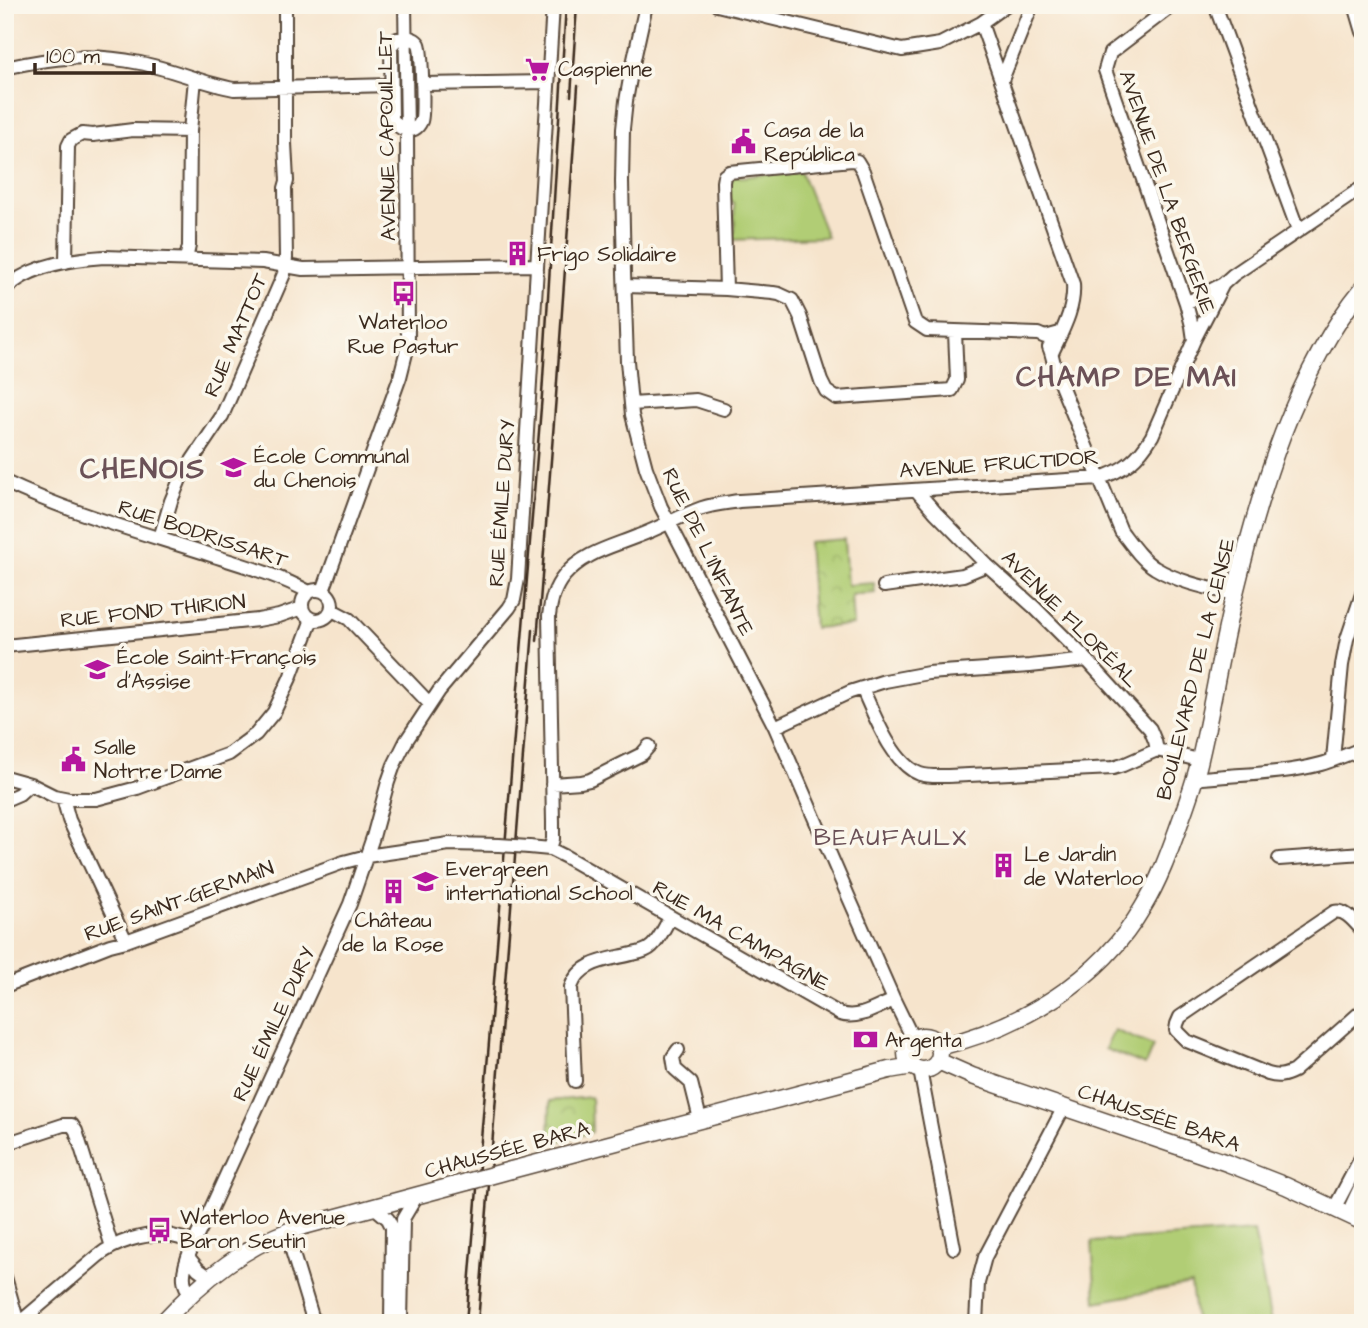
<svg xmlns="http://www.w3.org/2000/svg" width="1368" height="1328" font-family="'Architects Daughter',sans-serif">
	<defs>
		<pattern id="park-crowns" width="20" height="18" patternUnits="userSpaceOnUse" patternTransform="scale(1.75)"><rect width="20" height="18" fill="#b1cd74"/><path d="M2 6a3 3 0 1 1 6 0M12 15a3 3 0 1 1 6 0" fill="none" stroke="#99b064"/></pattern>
	</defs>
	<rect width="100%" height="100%" fill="#fbf7ec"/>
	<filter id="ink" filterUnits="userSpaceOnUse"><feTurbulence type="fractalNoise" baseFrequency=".0143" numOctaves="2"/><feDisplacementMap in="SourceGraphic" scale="14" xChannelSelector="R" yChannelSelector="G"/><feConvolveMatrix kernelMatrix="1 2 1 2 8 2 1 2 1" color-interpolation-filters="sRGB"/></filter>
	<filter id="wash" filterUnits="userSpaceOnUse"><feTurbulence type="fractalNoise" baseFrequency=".00686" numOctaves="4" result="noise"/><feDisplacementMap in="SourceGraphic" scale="28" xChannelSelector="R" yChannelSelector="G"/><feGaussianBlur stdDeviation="1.57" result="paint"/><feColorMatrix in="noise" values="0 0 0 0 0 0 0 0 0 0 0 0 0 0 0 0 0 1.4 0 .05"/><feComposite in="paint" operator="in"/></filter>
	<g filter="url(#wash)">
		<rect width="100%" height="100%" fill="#f6e4cc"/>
		<path fill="#b1cd74" stroke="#767c49" stroke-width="2" d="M801,171L827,237L729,240V237L735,231L734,204L729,200C728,187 725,182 737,175L741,177Z
			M1114,1030L1153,1046L1145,1065L1105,1049Z
			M1254,1231L1271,1323H1196L1191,1284L1096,1302L1092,1242Z"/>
		<path fill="url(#park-crowns)" stroke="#767c49" stroke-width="2" d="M844,539L847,585L874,583L875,593L851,595L853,625L814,628L808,542Z
			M591,1097L592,1132L549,1144L550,1101Z"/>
	</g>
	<g filter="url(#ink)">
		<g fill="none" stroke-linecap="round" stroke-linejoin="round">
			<defs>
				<path id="minor" d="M646,5L631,73L626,101L623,129L622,182L624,272L627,361L632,415L646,468L661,507L775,727L849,898L894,1000L913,1039
					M717,5L902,50L940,44L981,23L1006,5
					M1173,5L1110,53L1105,70L1186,303L1192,326L1194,340
					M1215,5L1298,230
					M1355,5L1363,32
					M981,23L1073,284C1075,309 1062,331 1052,353
					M405,37C411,38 416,39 419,44C422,50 424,115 421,121C414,137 398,130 392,118L391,46L397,39Z
					M5,68C53,57 91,53 140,63C172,69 202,83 234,89L391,85
					M1002,80L1032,5
					M422,84L548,82
					M186,259L189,246L190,131L195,79
					M66,262L68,146L71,140L82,134L93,135L133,130L190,131
					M625,286L726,289L773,293L779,294L792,300L800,316L821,381L826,391L836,398L952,390L957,380L955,332
					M726,289L723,182L724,176L729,172L852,160L857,161L863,171L915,322L927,330L1038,334L1045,337L1060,333
					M5,290C27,266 73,259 104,257L263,262L303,269L536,265
					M1186,303L1223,284L1233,275L1363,187
					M1049,347C1053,355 1054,368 1058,378L1121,531C1131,544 1141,559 1155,568C1178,582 1208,588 1234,594
					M631,404L696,400L724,409
					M5,482C72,514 144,533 214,556C246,566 280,576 309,592
					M916,490L936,513L987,565L1035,608L1087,660L1150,729L1155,741L1157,750L1199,760
					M160,538L171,501L181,477L222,416L284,274L286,258L285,188L287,181L285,143V5
					M884,586L963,575L987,565
					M302 605a15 15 0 1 1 30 0a15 15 0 1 1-30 0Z
					M323,591L400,377L408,345L407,131L405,5
					M332,610L349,619L430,704
					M5,646L258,620L279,616L302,608
					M862,688C874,714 892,764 920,774C929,777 939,776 948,776L1113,768L1123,765L1157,750
					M775,727L850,692L885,681L928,673L1030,666L1087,660
					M1333,759L1342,665L1347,639L1363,591
					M5,777L30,784L54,796L69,799H96L137,788L229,754L256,734L274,712L290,678L312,619
					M1194,779C1236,774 1280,775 1321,764C1335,760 1349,754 1363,748
					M552,784L581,782L590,780L642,754L649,746
					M63,798L69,820L126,941
					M5,800L19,794L30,784
					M529,847L550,849L566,857L840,1014C859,1020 877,1007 894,1000
					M550,849L553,839V822L549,616C551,601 554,588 564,576C583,553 611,547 638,536C660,528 680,516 702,508C714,504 727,503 739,501L1099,478C1124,471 1139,458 1152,436L1194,340L1223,284
					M1279,859L1363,853
					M1363,931C1355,923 1346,909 1334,912L1180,1017L1177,1024L1176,1030L1187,1041L1268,1074C1278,1077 1284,1076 1294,1071L1363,1010
					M5,986L110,945L126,941L344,862L367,856L449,844L499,845
					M678,1050L673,1057L675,1069L691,1083L700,1119
					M920,1070L954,1248
					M575,1081L571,987C580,961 608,960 632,954C639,953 647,951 652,946C660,939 665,926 670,918
					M5,1144L63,1125H72L76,1131L112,1247
					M374,1207L388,1219L392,1227L391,1323
					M1334,1209L1363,1154
					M1347,1215L1363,1181
					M286,1231L314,1323
					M189,1258L198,1269L209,1277
					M5,1277L18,1323
					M191,1294C187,1289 184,1285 184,1279C182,1262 200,1230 208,1215L350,904L373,837L388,782L394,765L406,741L439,691L509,608L514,600L518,579L553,5
					M19,1323L98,1256C115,1242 144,1233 167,1235C176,1236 185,1240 194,1242
					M401,1323L403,1219L416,1197
					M976,1323L978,1283L985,1257L1064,1107"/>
				<path id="major" d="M906 1053a17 17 0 1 1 34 0a17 17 0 1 1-34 0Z
					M939,1047C1021,1027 1100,981 1143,907C1159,881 1169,853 1179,825C1187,803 1195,781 1200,759C1213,704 1221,648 1235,593C1260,491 1295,371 1363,288
					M938,1061L972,1076L1227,1163L1286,1186L1363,1222
					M511,1170L889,1070L913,1066
					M162,1323C203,1279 247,1243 304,1226L467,1182"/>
			</defs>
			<use href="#minor" stroke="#574638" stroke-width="16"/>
			<use href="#major" stroke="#574638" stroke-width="19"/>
			<use href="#minor" stroke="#fff" stroke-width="12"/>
			<use href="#major" stroke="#fff" stroke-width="16"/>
			<path stroke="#3b2a1e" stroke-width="2.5" d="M571,96L577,5
				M537,641L556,396L578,86
				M466,1323L542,395L566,5
				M478,1323L533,630"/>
			<defs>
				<path id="minor-bridge" d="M499,845L529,847"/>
				<path id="major-bridge" d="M467,1182L511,1170"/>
			</defs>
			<use href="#minor-bridge" stroke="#574638" stroke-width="16" stroke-linecap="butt"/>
			<use href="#major-bridge" stroke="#574638" stroke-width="19" stroke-linecap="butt"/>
			<use href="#minor-bridge" stroke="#fff" stroke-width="12"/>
			<use href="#major-bridge" stroke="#fff" stroke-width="16"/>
		</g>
	</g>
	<defs>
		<symbol id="supermarket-bare" viewBox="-9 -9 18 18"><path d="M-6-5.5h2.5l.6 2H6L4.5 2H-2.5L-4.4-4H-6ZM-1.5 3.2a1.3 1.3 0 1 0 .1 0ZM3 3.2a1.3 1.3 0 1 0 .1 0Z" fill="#b5179e" stroke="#fbf7ec" stroke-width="2.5" paint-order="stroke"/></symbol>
		<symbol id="civic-bare" viewBox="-9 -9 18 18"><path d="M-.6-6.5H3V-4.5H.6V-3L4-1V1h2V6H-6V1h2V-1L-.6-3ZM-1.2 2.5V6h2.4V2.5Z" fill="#b5179e" stroke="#fbf7ec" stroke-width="2.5" paint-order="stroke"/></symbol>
		<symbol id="building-bare" viewBox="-9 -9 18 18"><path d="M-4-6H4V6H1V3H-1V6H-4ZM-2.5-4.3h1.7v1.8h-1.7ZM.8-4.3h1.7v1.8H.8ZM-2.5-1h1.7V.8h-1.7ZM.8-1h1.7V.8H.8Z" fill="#b5179e" stroke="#fbf7ec" stroke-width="2.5" paint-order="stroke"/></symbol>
		<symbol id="bus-bare" viewBox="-9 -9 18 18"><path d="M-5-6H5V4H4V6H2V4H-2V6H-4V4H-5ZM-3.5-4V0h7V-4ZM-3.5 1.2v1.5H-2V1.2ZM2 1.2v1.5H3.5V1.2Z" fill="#b5179e" stroke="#fbf7ec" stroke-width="2.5" paint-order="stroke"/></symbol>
		<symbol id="school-bare" viewBox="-9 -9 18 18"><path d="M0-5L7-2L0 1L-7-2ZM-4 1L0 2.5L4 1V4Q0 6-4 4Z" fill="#b5179e" stroke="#fbf7ec" stroke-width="2.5" paint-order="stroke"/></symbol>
		<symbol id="bank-bare" viewBox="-9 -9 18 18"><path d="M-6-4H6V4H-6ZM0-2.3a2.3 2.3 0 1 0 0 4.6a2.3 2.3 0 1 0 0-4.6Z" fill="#b5179e" stroke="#fbf7ec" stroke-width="2.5" paint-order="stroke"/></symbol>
	</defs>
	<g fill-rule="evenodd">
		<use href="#supermarket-bare" x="520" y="52" width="35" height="35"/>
		<use href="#civic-bare" x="726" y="124" width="35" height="35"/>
		<use href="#building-bare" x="500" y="236" width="35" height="35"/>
		<use href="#bus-bare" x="386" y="276" width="35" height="35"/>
		<use href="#school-bare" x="216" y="450" width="35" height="35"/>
		<use href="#school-bare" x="80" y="652" width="35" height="35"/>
		<use href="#civic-bare" x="56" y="742" width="35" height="35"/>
		<use href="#building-bare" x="986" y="848" width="35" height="35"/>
		<use href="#school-bare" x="408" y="864" width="35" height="35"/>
		<use href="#building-bare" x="376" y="874" width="35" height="35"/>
		<use href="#bank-bare" x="848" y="1022" width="35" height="35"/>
		<use href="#bus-bare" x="142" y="1212" width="35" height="35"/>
	</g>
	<g text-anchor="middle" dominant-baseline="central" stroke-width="7" stroke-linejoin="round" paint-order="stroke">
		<g font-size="21" fill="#3b2a1e" stroke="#fbf7ec" text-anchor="start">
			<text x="558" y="69">Caspienne</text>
			<text x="764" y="130">Casa de la<tspan x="764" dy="24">República</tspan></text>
			<text x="537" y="254">Frigo Solidaire</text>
			<text x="403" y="322" text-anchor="middle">Waterloo<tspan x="403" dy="24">Rue Pastur</tspan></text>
			<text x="254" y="456">École Communal<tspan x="254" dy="24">du Chenois</tspan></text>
			<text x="117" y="657">École Saint-François<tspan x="117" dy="24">d'Assise</tspan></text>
			<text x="94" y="747">Salle<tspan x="94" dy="24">Notrre Dame</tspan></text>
			<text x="1024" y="854">Le Jardin<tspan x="1024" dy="24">de Waterloo</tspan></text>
			<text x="446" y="869">Evergreen<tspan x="446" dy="24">international School</tspan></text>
			<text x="393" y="920" text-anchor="middle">Château<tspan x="393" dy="24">de la Rose</tspan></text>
			<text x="885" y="1040">Argenta</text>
			<text x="180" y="1217">Waterloo Avenue<tspan x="180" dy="24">Baron Seutin</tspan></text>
		</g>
		<g font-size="21" fill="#3b2a1e" stroke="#fbf7ec">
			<text transform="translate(387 136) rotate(-91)">AVENUE CAPOUILLET</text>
			<text transform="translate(1167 192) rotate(71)">AVENUE DE LA BERGERIE</text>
			<text transform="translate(236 335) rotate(-67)">RUE MATTOT</text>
			<text transform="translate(999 464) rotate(-4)">AVENUE FRUCTIDOR</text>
			<text transform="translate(502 503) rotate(-86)">RUE ÉMILE DURY</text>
			<text transform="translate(203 534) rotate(18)">RUE BODRISSART</text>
			<text transform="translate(708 552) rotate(64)">RUE DE L'INFANTE</text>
			<text transform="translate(153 611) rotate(-6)">RUE FOND THIRION</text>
			<text transform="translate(1070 619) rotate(45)">AVENUE FLORÉAL</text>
			<text transform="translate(1196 669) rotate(-76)">BOULEVARD DE LA CENSE</text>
			<text transform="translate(179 901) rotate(-20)">RUE SAINT-GERMAIN</text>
			<text transform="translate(741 936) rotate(30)">RUE MA CAMPAGNE</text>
			<text transform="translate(274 1024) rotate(-65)">RUE ÉMILE DURY</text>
			<text transform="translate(1159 1118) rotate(19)">CHAUSSÉE BARA</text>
			<text transform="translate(507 1150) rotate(-15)">CHAUSSÉE BARA</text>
		</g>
		<g font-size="24" letter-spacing="2" fill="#6b5157" stroke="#fbf7ec">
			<text x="891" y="838">BEAUFAULX</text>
		</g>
		<g font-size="28" font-weight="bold" letter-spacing="2" fill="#6b5157" stroke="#fbf7ec">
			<text x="1127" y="377">CHAMP DE MAI</text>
			<text x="143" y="469">CHENOIS</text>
		</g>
	</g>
	<rect width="1368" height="1328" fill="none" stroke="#fbf7ec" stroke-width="28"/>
	<path d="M35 63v10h119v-10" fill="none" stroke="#3b2a1e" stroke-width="3.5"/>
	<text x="46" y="63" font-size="21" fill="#3b2a1e" stroke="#fbf7ec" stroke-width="5" paint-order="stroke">100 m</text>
</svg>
